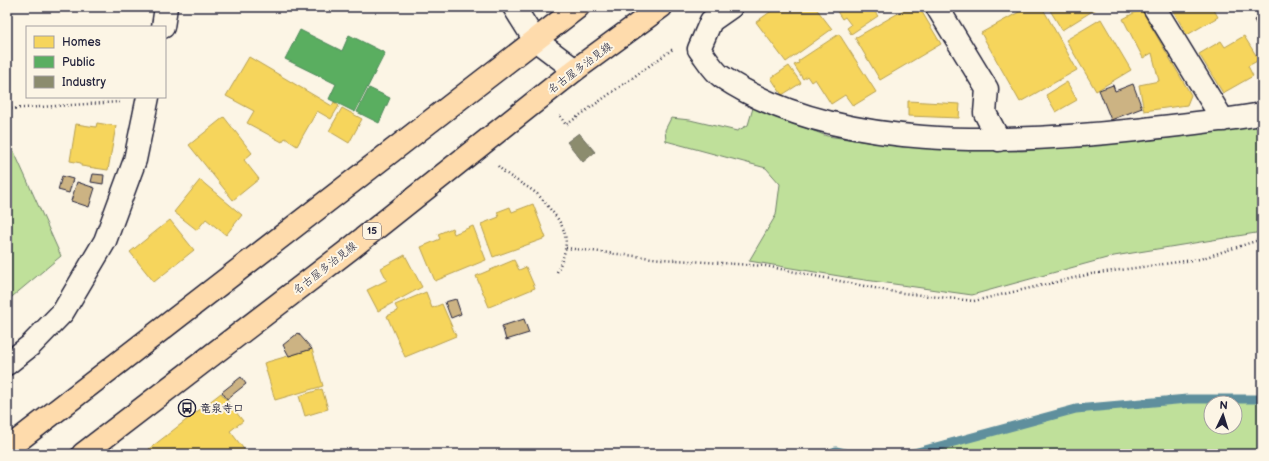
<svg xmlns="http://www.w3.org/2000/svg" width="1269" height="461" font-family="'Balsamiq Sans','Klee One',sans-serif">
	<rect width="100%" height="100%" fill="#fcf5e5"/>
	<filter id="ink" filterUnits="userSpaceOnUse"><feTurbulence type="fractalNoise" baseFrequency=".025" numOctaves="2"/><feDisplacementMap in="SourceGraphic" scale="8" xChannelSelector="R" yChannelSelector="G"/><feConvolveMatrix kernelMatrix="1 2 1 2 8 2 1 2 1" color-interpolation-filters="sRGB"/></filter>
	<g filter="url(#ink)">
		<path fill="#bfe09a" stroke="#70816a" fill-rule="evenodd" d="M753,108L827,136L903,147L1022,151L1154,140L1262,124V232L1114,256L972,295L851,278L749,261L776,215L780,184L766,168L666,141L665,130L671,118L690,120L737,131L748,125Z
			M7,136L61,256L7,301Z
			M1186,402H1262V454H919L1079,411ZM1211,403H1235V427H1211Z"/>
		<path fill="#f6d55c" stroke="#b69f52" d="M777,7H815L832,29L786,62L756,22Z
			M834,7H883L875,12L878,16L851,34L847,28L851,25L845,17L842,19Z
			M909,7H919L941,44L880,80L855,38Z
			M1028,7H1042L1077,70L1020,102L981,33Z
			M1048,7H1099L1062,30Z
			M1171,7H1219L1214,10L1218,17L1187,35Z
			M1141,9L1191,95L1187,105L1144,111L1139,85L1159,81L1152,53L1143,58L1123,19Z
			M1101,19L1131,70L1096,91L1066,40Z
			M839,34L876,92L853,106L845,95L831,104L815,79L811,82L807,76L803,79L794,65L799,63L798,61Z
			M1244,36L1259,60L1248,66L1253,76L1223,93L1199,54L1221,41L1225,47Z
			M249,57L332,106L334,102L339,106L331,119L317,111L297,146L285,138L282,142L247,123L254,111L226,96Z
			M789,66L801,83L782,95L771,78Z
			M1067,82L1077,100L1056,112L1046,95Z
			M908,101L960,104L959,118L908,116Z
			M342,108L362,119L349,143L329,131Z
			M224,117L252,153L244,160L259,179L233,200L189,145Z
			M97,123L116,126L108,170L81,166V163L70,161L76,124L96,127Z
			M200,180L242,215L226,235L206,219L197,230L174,212Z
			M533,204L546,238L493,257L481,224L499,217L497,212L510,207L512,212Z
			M170,220L194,250L154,282L130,252Z
			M473,226L486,260L435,281L421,247L440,239L438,234L452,228L454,234Z
			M405,255L422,287L378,311L367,290L387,280L381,268Z
			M514,260L519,270L526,267L535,288L489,307L476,276Z
			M426,292L432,308L442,304L456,336L405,357L387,316L398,311L395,305Z
			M312,349L323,386L275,400L264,363Z
			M322,389L328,409L305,416L299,396Z
			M221,393L243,421L230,431L246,452L243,454H152L149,449Z"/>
		<path fill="#5aae61" stroke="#498456" d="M300,30L342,51L349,35L385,53L355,112L329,99L336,84L285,59Z
			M369,88L390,98L379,123L357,112Z"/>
		<path fill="#8c8c6e" stroke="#6c6c5f" d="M579,133L595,152L583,162L567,142Z"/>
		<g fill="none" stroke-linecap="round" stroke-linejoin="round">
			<path stroke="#5f8f9d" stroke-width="9" d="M829,454L836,451L849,454
				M910,454L1076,409L1187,399H1262"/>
		</g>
		<path fill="#ccb383" stroke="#22223b" d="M1262,15V34L1254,20Z
			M1133,84L1142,108L1111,120L1099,90L1113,85L1115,91Z
			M93,174L104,175L103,184L91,182Z
			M62,176L73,179L69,193L58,190Z
			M77,182L95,188L89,207L71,201Z
			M456,299L461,314L451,318L445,302Z
			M524,319L529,333L506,340L502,326Z
			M298,333L312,349L289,356L283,345Z
			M241,377L246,384L227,399L222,392Z"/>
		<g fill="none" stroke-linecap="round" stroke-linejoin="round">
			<defs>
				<path id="minor" d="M731,7L711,21L699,49C706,58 713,71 722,77C834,152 1008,144 1136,130C1178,125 1220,121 1262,114
					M937,7L987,89L985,113L999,140
					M1154,7L1223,120
					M163,27L166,7
					M7,364L31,345L63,312L105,241L135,160L148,97"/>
				<path id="tertiary" d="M514,7L534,39L575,70"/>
				<path id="primary" d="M7,449L578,7
					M83,454L350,249L575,70L661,7"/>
			</defs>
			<use href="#minor" stroke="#22223b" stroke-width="25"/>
			<use href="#tertiary" stroke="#22223b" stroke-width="25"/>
			<use href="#primary" stroke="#22223b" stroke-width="25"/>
			<path stroke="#22223b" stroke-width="2.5" stroke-dasharray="1 3" stroke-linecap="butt" d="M7,109L120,102
				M560,116L566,125L673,49
				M498,166C509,178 523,183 536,193C541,197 546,204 550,209C571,233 569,247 556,274
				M566,248L661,259L766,266L894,292L974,301L1091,274L1200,259L1262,239"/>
			<use href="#minor" stroke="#fcf5e5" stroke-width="22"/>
			<use href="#tertiary" stroke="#fcf5e5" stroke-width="22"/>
			<use href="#primary" stroke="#fedbac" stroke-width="22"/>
		</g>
	</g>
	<defs>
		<symbol id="bus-ring" viewBox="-11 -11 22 22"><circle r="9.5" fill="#fcf5e5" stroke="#22223b" stroke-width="1.5"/><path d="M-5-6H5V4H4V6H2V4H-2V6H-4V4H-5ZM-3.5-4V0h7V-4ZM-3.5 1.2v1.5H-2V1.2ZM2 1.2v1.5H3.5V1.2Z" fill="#22223b"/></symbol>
	</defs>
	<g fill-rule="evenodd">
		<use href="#bus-ring" x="177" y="398" width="20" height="20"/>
	</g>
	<g text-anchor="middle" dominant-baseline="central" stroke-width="4" stroke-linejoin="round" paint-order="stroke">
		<rect fill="#fcf5e5" stroke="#63616e" stroke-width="1" x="363" y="223" width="18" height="16" rx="3"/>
		<g font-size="10" font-weight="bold" fill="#22223b">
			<text x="372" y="231">15</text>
		</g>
		<g font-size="11" fill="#22223b" stroke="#fcf5e5">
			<text transform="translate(580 68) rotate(-37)">名古屋多治見線</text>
			<text transform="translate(325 268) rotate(-38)">名古屋多治見線</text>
		</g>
		<g font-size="11" font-weight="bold" fill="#22223b" stroke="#fcf5e5" text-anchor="start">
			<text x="200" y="408">竜泉寺口</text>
		</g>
	</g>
	<rect width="1269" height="461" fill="none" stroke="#fcf5e5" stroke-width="24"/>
	<rect x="12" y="12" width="1245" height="437" fill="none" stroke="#22223b" stroke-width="1.5" filter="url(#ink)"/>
	<rect x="26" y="26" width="140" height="72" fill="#fcf5e5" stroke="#a5a1a1"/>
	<rect x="34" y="36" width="20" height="12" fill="#f6d55c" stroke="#a5a1a1"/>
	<text x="62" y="46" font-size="12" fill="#22223b">Homes</text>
	<rect x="34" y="56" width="20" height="12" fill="#5aae61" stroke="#a5a1a1"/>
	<text x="62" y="66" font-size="12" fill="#22223b">Public</text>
	<rect x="34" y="76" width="20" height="12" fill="#8c8c6e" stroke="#a5a1a1"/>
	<text x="62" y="86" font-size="12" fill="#22223b">Industry</text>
	<g transform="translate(1223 415) rotate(4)"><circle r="19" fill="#fcf5e5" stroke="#a5a1a1"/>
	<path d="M0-3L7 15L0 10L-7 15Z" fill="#22223b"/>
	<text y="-6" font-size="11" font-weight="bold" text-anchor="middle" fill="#22223b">N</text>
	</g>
</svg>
